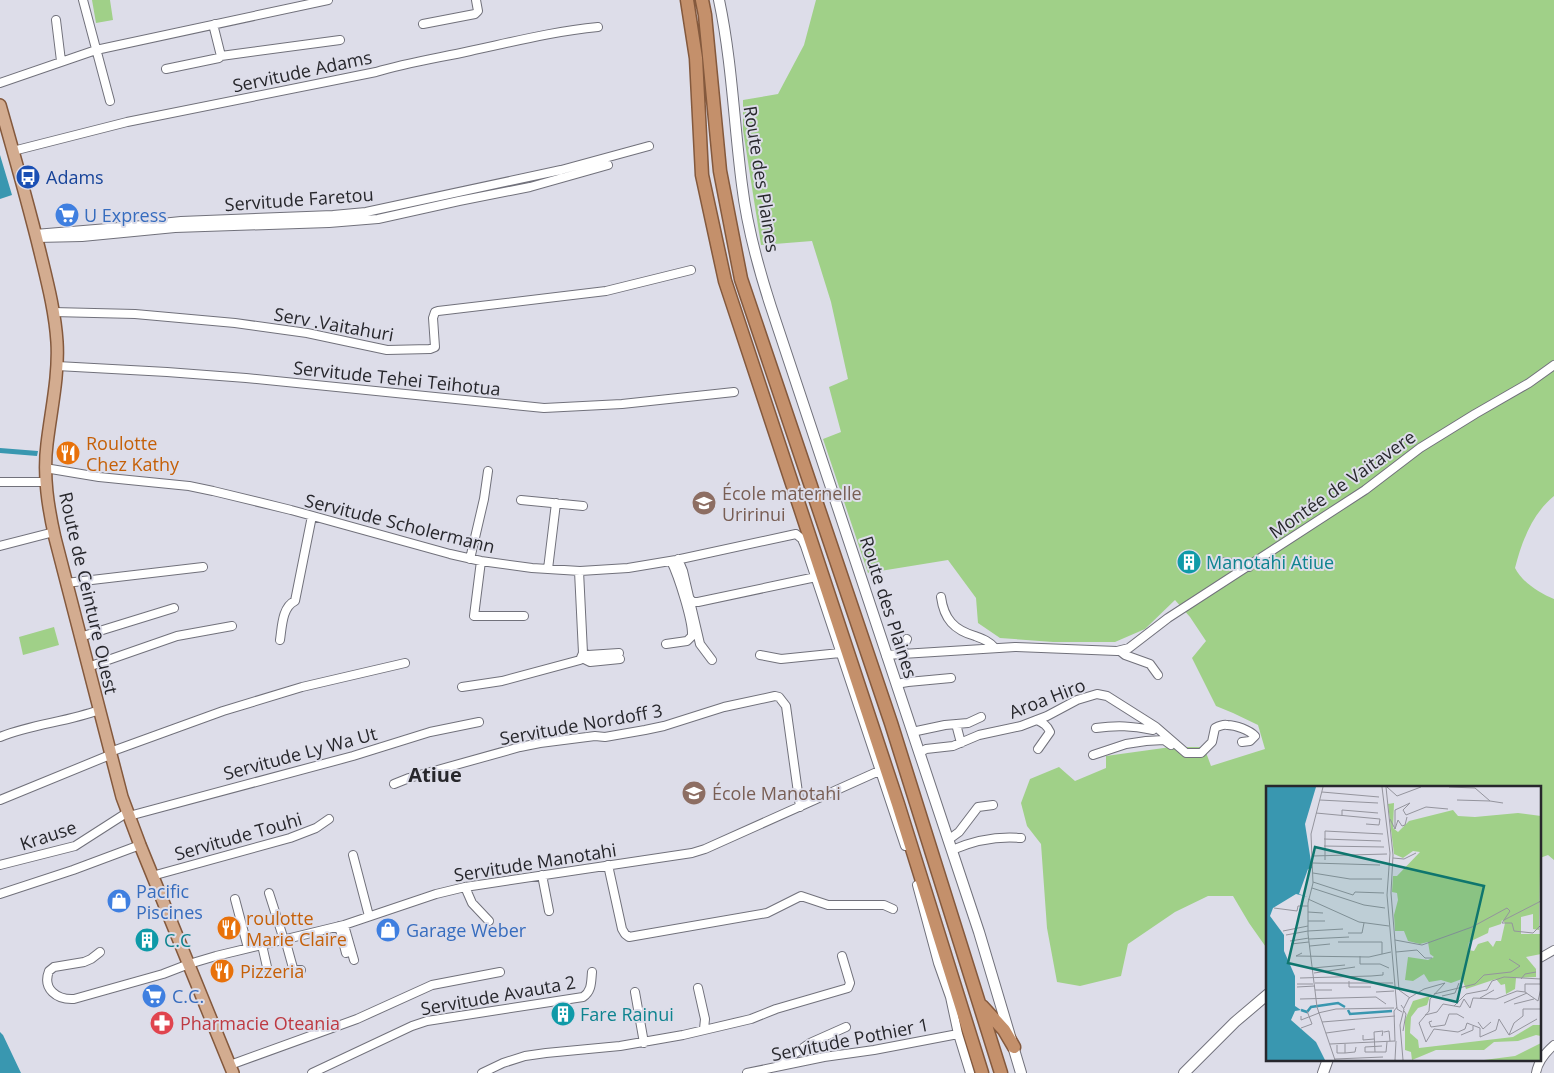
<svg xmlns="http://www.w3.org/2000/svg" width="1554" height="1073" font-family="'Open Sans',sans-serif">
	<rect width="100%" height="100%" fill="#dddde9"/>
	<path fill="#a0d088" d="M92,0H110L113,20L96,23Z
		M816,0H1554V496C1532,514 1522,541 1515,568C1522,582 1539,593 1554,599V860L1548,855L1540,858V787H1268V950L1249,923L1233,896H1208L1175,912L1128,944L1121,976L1080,986L1057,982L1047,928L1041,844L1027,826L1021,803L1030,779L1059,767L1075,781L1106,768V756L1171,747H1204L1211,766L1265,749L1258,725L1233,713L1216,706L1192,658L1206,641L1190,617L1175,600L1145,629L1115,642H1053L1000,638L978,623L976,598L948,560L868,573L823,439L841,432L829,387L848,379L831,302L812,241L761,245L743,130V100L778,94L804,45Z
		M54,627L59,645L23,655L19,637Z"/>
	<path fill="#3997b0" d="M0,155L12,195L0,199Z
		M0,448L38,451L37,456L0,453Z
		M0,1032L3,1035L21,1073H0Z"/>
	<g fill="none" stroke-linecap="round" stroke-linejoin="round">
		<defs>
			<path id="minor" d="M83,0L110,101
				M56,20L61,61
				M423,24L475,14L478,11L476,0
				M221,56L340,40
				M166,69L219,58L221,56L214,28L215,24
				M0,83L96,50L328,0
				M13,151L127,122L376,72C406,63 438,58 470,51C512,42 555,31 598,27
				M35,234L132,226L181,221L333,215L366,212L561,170L649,146
				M36,238L82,237L175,228L329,223L378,219L459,201L530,187L608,165
				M53,312L135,314L235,323L307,333L387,350L430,349L435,347L433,318L435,312L438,311L606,291L691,270
				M57,366L167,372L246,378L544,408L622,404L734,392
				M45,468L99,477L189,486L213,491L291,510L450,554L481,561L532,568L580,571L628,568L676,560L796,534L802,539L805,546L905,846
				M0,482H46
				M521,500L583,506
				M0,546L54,532
				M470,559L484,499L488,471
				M678,559L683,571L700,644L712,660
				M481,561L474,616H524
				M1225,562L1249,567
				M548,569L556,503
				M66,583L203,567
				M941,597C944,619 954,630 975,636C983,639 989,641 995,648
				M690,599L693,602H698L816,577
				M80,637L174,608
				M280,640C282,627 282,607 295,601L312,516
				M666,644L687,641L692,636C693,621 678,575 671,561
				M1120,651L1125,655L1150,664L1158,675
				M583,653L588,655L619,653
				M900,654L907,639
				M760,655L781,659L840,653
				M886,655L1015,647L1117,651L1129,648L1168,618L1365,490L1420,448L1475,414L1529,383L1554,365
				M582,658L590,662L620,659
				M88,667L177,636L232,626
				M896,684L908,682L951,678
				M462,687L502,681L580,660L583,653L579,571
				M1037,720C1043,723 1047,725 1050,732L1038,749
				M956,724L961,743
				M1096,728C1118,725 1131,726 1153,730L1156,727
				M912,732L945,725L968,723L981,717
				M0,737C32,724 67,722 99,710
				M110,752L223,711L302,687L405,663
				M919,753L926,749L953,746L979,735L1021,726L1047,716L1077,700L1097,694L1107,696L1156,727L1186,753H1201L1212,742L1215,728C1219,726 1223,724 1227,725C1236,725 1249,730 1255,736L1250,741L1242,742
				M1093,755L1126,744L1146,741L1164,740L1171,745
				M394,784L409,778L520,747L540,743L595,736L605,737L645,730L664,726L724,707L775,696L779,697L786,706L800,807
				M0,800L110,755
				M129,816L353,756L430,732L479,722
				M948,840L959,832L978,807L993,805
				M952,850C973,841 998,836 1021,838
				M353,855L369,916
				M0,865L75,846L128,812
				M608,865L622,929L625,934L629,937L767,913L801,896L828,905H884L893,909
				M542,875L549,911
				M152,876L290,838L316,828L329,819
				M917,885L938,963L950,997L958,1034L970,1073
				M465,887L472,903L489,921
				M269,893L284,940
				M0,894L73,870L140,845
				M235,899L248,948
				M344,925L354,960
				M339,926L346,953
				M285,939L293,968L296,970H301
				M262,945L267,967
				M100,952L91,959L84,962L54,967L49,971C42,989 57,1000 74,999L163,974L189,964L216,956L344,925L436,894L465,887L692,853L705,849L879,771
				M1540,958L1554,950
				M698,988L705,1019L704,1029
				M635,992L644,1043
				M230,1065L357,1019L432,985L500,972
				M778,1065L810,1043L846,1027
				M312,1073L412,1026L427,1021L583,997C592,991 591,982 592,972
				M482,1073L503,1063L525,1056L546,1053L620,1046L683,1035L751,1019L776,1009L848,988L850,983L842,956
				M747,1073L824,1057L874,1050L958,1034
				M1536,1073C1538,1061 1545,1053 1554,1045"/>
			<path id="secondary" d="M719,0C732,61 734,124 742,185C747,227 758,267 771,307L979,932L1021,1073
				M1184,1073L1235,1022L1268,994
				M1323,1073L1328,1059"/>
			<path id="primary" d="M0,105C14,154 28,203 40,252C47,281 55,311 57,342C59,376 51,410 47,444C43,476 48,507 55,538L122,797L140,845L233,1073"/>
			<path id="trunk" d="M687,0L696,58L702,175L725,281L898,804L982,1073
				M702,0L705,15L720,171L741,279L891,723L1001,1073
				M982,1006L1004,1030L1014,1047"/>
		</defs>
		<use href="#minor" stroke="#71717b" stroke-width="10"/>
		<use href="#secondary" stroke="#71717b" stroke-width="12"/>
		<use href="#primary" stroke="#84593d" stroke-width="14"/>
		<use href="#trunk" stroke="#84593d" stroke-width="15"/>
		<use href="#minor" stroke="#fff" stroke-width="8"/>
		<use href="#secondary" stroke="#fff" stroke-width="10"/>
		<use href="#primary" stroke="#d3ac90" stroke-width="11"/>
		<use href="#trunk" stroke="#c4906b" stroke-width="12"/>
	</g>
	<defs>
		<symbol id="bus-disc" viewBox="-11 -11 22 22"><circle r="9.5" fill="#1a4fb4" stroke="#dddde9"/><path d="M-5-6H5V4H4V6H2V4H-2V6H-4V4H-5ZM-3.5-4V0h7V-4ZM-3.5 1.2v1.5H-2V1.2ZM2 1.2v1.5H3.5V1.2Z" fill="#fff"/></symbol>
		<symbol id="supermarket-disc" viewBox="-11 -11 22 22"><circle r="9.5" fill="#3f7fe0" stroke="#dddde9"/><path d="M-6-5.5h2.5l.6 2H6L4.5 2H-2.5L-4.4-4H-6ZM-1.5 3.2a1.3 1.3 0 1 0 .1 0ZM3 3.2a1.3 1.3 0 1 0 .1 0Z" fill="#fff"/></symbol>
		<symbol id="restaurant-disc" viewBox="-11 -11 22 22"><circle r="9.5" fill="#e8710a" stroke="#dddde9"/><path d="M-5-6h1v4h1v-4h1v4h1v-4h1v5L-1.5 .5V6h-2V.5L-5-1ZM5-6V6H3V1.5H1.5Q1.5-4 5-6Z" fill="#fff"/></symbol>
		<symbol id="school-disc" viewBox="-11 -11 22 22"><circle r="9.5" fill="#8d6e63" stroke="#dddde9"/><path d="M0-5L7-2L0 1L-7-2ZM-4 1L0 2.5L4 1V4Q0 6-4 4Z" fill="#fff"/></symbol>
		<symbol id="building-disc" viewBox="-11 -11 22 22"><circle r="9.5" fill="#0f9aa8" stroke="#dddde9"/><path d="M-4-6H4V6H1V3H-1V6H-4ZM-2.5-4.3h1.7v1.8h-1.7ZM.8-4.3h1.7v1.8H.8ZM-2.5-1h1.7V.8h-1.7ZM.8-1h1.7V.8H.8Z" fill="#fff"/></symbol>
		<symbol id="shop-disc" viewBox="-11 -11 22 22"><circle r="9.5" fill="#3f7fe0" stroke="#dddde9"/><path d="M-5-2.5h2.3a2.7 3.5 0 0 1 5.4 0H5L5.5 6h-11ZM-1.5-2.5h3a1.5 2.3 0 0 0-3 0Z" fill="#fff"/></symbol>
		<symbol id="pharmacy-disc" viewBox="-11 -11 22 22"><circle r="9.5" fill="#e0444e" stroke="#dddde9"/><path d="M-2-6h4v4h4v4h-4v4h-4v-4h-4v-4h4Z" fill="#fff"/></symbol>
	</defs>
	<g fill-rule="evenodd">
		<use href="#bus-disc" x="14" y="163" width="28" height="28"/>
		<use href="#supermarket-disc" x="53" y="201" width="28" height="28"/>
		<use href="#restaurant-disc" x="54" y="439" width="28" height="28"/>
		<use href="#school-disc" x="690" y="489" width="28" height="28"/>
		<use href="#building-disc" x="1175" y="548" width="28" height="28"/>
		<use href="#school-disc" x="680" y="779" width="28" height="28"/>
		<use href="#shop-disc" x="105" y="887" width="28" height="28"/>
		<use href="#restaurant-disc" x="215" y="914" width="28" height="28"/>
		<use href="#shop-disc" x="374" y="916" width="28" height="28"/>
		<use href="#building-disc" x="133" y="926" width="28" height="28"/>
		<use href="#restaurant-disc" x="208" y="957" width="28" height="28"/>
		<use href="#supermarket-disc" x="140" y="982" width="28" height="28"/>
		<use href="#building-disc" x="549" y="1000" width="28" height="28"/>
		<use href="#pharmacy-disc" x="148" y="1009" width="28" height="28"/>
	</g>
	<g text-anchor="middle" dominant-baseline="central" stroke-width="4" stroke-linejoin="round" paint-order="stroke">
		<g font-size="18" fill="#27272c" stroke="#dddde9">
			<text transform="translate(302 71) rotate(-12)">Servitude Adams</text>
			<text transform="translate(762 179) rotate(81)">Route des Plaines</text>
			<text transform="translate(299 199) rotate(-4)">Servitude Faretou</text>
			<text transform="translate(334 324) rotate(10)">Serv .Vaitahuri</text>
			<text transform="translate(397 378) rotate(6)">Servitude Tehei Teihotua</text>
			<text transform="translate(1342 484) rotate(-35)">Montée de Vaitavere</text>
			<text transform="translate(400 523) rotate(14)">Servitude Scholermann</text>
			<text transform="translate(89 593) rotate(77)">Route de Ceinture Ouest</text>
			<text transform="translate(889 607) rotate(72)">Route des Plaines</text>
			<text transform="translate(1047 698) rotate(-21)">Aroa Hiro</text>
			<text transform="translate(581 724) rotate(-10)">Servitude Nordoff 3</text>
			<text transform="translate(300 753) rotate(-15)">Servitude Ly Wa Ut</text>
			<text transform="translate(48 835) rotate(-18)">Krause</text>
			<text transform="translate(238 836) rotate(-16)">Servitude Touhi</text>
			<text transform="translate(535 862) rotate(-9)">Servitude Manotahi</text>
			<text transform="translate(498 995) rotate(-10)">Servitude Avauta 2</text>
			<text transform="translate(850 1039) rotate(-11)">Servitude Pothier 1</text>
		</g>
		<g font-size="18" fill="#164399" stroke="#dddde9" text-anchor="start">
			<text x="46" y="177">Adams</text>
		</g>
		<g font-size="18" fill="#366cbe" stroke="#dddde9" text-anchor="start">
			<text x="84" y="215">U Express</text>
			<text x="136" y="891">Pacific<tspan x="136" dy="21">Piscines</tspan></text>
			<text x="406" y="930">Garage Weber</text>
			<text x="172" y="996">C.C.</text>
		</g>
		<g font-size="18" fill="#c56008" stroke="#dddde9" text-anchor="start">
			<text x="86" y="443">Roulotte<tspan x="86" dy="21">Chez Kathy</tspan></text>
			<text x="246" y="918">roulotte<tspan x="246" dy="21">Marie Claire</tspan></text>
			<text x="240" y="971">Pizzeria</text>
		</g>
		<g font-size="18" fill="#785e54" stroke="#dddde9" text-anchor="start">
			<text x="722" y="493">École maternelle<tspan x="722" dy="21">Uririnui</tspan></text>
			<text x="712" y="793">École Manotahi</text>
		</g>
		<g font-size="18" fill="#0d838f" stroke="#dddde9" text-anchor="start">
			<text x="1206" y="562">Manotahi Atiue</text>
			<text x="164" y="940">C.C</text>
			<text x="580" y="1014">Fare Rainui</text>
		</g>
		<g font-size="18" fill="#be3a42" stroke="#dddde9" text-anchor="start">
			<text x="180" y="1023">Pharmacie Oteania</text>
		</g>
		<g font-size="20" font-weight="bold" fill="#27272c" stroke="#dddde9">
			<text x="435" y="774">Atiue</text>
		</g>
	</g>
	<g transform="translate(1266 786)">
		<rect width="275" height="275" fill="#dddde9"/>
		<path d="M128,17L127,42L132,46L143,35L187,24L192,30L209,31L252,27L275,30L273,144L267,143V128L255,131V148H275V168L260,171L270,183V191L250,192L249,203L240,208L239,198L235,199L230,193L200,203L196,193L185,197L175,194L163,196L158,188L147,195L139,194L142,171L162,174L168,171L164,168L162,156L154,158L142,155L138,145H129L128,129L132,114L131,107L126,106L127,90H131L154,66L147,65L137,72L128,68L122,18ZM236,134L239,137L235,155H230L227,161L222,155L212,158L208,165L202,164L203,156L222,147L223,142L235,138ZM164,210L161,219L152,222L145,231L144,247L152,254L153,262L247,251L267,239H275V274H218L249,270L275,257V250L270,249L252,255L228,256L218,264H170L146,274L145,266L139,264V234L147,215Z" fill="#a0d088" fill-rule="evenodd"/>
		<path d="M0,1H50L39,38L46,82L42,83L33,108L42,111L30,108L7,122L4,130L18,149V165L29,190V220L35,224L29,225L25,234L50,256L59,274H0Z" fill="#3997b0"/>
		<path fill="none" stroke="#3997b0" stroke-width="2.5" d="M35,224L41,226L45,221L72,217L79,221M82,224L84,228L126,225"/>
		<path fill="none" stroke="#94949d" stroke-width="1" d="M57,1L45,48L47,97L42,117V148L51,221L69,274M116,1L124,67L121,109L131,223L136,226M120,1L127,69L125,107L133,204L144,212M121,1L131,10L155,1M183,1L209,2L224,15L237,17M56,6L113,11M54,14L112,17M191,14L224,15M50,27L114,33L113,39L100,38M76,30V24L112,27M124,33L129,43V24L144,17L137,24L140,29L160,21L182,23M129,43L132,34L136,40L139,39L141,31M58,53L115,55M58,60L118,61M46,70L121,68M127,72L138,73L150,67M59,74V45L117,48M47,77L114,79M47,87L84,93H116M47,96L87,109L89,106L118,107M46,102L98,119L119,122M42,113L93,136L123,140M8,122L31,125L32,120H42M42,126L57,127M238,134L275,115M42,135H59M17,145L42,140M42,145L77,143M82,147H96L98,137M20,149L42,145M43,153L83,151M129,154L156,159L206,141L241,122L244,125L236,137H246L248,145L267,147L275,139M24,155L43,152M72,156H116V168M25,158L43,156M44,160L64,158M130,166L151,164L159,172H166M36,167L30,170L103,171L125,166M94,170V178H114L123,182M47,182L79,179M48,187L89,181M34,192L105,190L117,189V186M255,193L259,188L270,186M83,195V201H105M49,197H127M31,198H47M31,201L49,200M49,204H66M110,206L128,205M259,206V198H275M168,208L209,198L218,189L245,186L254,180L243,173M176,210L189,207L193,197M214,212L228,204M34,213L110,211L120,218M238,217L261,207M248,218L268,213M135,219L138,223L134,239L137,274M188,220L200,208L221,204L226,195L238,191L275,193M138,222L143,212L158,203L179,197L164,213L163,225L153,237L160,256L168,243L192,246L199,243L201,237L214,242V251L230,244L233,233L243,249L248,237L257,230V223H275M52,227L70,223L128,222M159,229L171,226L177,218L194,221L198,213L204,222L207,212L230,213L251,205L259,206L272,215L275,202M35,230V234L53,227M166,235L163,236L165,241L179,239L183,228H191L198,232M56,236L129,230M212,236L217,243L225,236M35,242L46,238L41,225M137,245L140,228L138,225M118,246L123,245L124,255M60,247L89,243M97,249V254L108,253M195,249L207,244V240M243,249L271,233M116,250L117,245L108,246L109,266H120L121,256M64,258L129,255L128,225L131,221M79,258V267L89,266L90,261M71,259V267H79M109,266H99V261L116,260M69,273L117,271M129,274L130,255"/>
		<path fill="#0f766e" fill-opacity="0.15" stroke="#0f766e" stroke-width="2.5" d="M49,61L218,100L191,216L22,177Z"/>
		<rect width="275" height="275" fill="none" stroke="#27272c" stroke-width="2.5"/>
	</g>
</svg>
